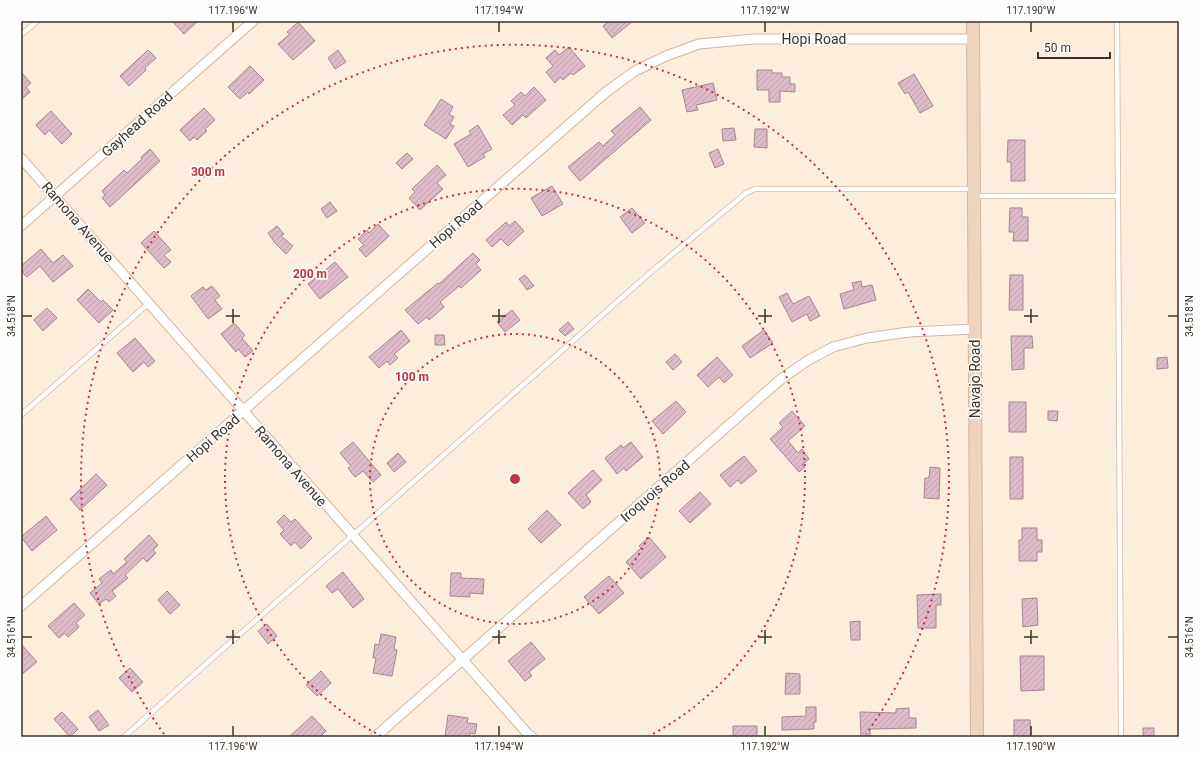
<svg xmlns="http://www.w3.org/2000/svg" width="1200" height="758" font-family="Roboto,sans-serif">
	<defs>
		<pattern id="building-hatch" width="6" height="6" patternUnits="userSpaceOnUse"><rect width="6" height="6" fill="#dfbbca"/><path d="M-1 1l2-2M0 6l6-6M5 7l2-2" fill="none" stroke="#c0a1ae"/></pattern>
	</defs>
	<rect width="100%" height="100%" fill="#fceddd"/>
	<path fill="url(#building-hatch)" stroke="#a68593" d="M172,21H198L184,34Z
		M609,21H633L612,38L603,26Z
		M298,22L315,41L293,60L278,44L290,34L287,32Z
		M569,47L585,66L573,75L571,73L563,80L561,77L555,83L546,72L553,66L546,58L555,50L559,55Z
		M148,50L156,58L145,68L146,70L129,86L120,76Z
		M338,50L346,62L335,69L328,58Z
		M250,66L264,80L249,94L248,92L240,99L228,87Z
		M757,70H772V73H782V77H790V84H795V92L780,91V102H769V90H757Z
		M21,72L31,83L26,87L30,92L21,100Z
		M914,74L933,106L920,113L908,92L905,94L898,83Z
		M713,83L717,100L696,105L698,110L687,112L682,90Z
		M534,87L546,100L526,118L523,115L512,125L503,115L515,105L511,101L521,92L525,96Z
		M441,99L453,107L449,114L454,117L450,124L454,126L446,139L424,125Z
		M640,107L651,120L580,181L568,167L599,142L603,146L615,135L611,131Z
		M204,108L215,120L205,129L207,131L197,140L194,137L190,141L180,130Z
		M51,111L72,134L62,144L49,130L45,135L36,125Z
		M478,125L492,149L483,154L485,157L468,167L454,144L471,134L469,131Z
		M734,128L736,140L723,141L722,129Z
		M755,129H767V148L754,147Z
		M1008,140H1025V181H1011V162H1007Z
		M150,149L160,161L110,207L102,198L105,195L102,191L124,170L127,173L142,159L141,157Z
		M718,149L724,164L715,168L709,153Z
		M407,153L413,159L402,169L396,163Z
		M437,165L446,175L437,183L443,189L420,210L409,198L415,192L412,189Z
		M552,186L563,204L542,216L531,198Z
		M330,202L337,211L327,218L321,209Z
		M632,208L645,223L632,233L620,217Z
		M1010,208H1022V217H1028V241H1013L1014,232H1009Z
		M515,221L524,231L508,246L501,239L492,247L486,240L506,222L509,226Z
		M378,224L389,236L366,257L359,249L364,245L358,239L367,230L369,233Z
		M277,226L284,234L281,236L293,246L286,254L275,243L268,233Z
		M154,231L171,250L164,255L171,262L164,268L141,243Z
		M41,249L53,263L63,255L73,266L53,282L40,266L27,277L21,271V266Z
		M473,253L480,260L476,264L481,270L461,288L459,286L440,302L444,307L429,320L427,317L418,324L405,310L438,283L439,284Z
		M335,262L348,277L320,299L308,284Z
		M525,275L534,286L527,290L519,279Z
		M1010,275H1023V310H1009Z
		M861,281L862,287L872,285L876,300L844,309L840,294L854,290L852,283Z
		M212,286L220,296L215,300L222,309L208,319L191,296L203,287L206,290Z
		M88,289L101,302L103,300L113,310L99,323L77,300Z
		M787,293L793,304L809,296L820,316L810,321L807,314L792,322L779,297Z
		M47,308L57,318L43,331L34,320Z
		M512,310L520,320L505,332L497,322Z
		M568,322L574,329L565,336L559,330Z
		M234,323L245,335L242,338L253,351L245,357L238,349L236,352L221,334Z
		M401,330L410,341L394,354L398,358L390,365L387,361L379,368L369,357Z
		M764,330L773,343L750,358L742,346Z
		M435,335H444L445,345H435Z
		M1011,336H1032L1033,348H1024V369L1012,370Z
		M135,338L155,361L148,367L144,362L133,372L117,353Z
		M675,354L682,362L673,370L666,362Z
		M717,357L733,375L724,383L719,377L708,387L697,375Z
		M1167,357L1168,368L1157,369V358Z
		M676,401L686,412L663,434L652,421Z
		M1009,402H1026V432H1009Z
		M792,411L805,426L788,441L798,453L802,449L809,459L802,465L805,467L799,472L770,439L783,427L779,423Z
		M1048,411H1058L1057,421L1048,420Z
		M353,442L381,475L373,482L363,471L355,477L348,468L351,466L340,453Z
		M631,442L643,457L626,471L624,468L617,474L605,458L621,445L623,448Z
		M398,453L406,462L394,472L387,463Z
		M744,456L757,471L741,484L738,480L730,487L720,475Z
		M1010,457H1023V499H1010Z
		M930,467L940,468L939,499L924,498L925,478H929Z
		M593,470L602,480L586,495L591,502L583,509L568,493Z
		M96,474L107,485L80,510L70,499Z
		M700,492L711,504L690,523L679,511Z
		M547,510L561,525L541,543L528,529Z
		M284,515L291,522L295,519L312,538L301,549L295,542L291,546L280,534L284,530L277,522Z
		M46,516L57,530L32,551L21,537Z
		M1022,528H1037V540H1042V552H1037V561H1019V540H1022Z
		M149,535L158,545L153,550L156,553L147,562L143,558L125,575L128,578L112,591L116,596L109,602L106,599L99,604L90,593L102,583L99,579L111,570L113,574L127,562L124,559Z
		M649,537L666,557L641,579L626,562L641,548L639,546Z
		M343,572L364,599L353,608L338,589L332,593L326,586Z
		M451,573H461V578L484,579L483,594L470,593V597L450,596Z
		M609,576L624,593L599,614L584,597Z
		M167,591L180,605L170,614L158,600Z
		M941,594V605H936V628H918L917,595Z
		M1037,598L1038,625L1023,627L1022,599Z
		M74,603L85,615L76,623L79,627L68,637L65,633L59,638L48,626Z
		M860,621V640H851L850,622Z
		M267,624L277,636L268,644L258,631Z
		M381,634L396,637L394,649L397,650L392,676L373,673L376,658H373L375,644L379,645Z
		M531,642L545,659L529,672L532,676L525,681L508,661Z
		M21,644L37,662L21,675Z
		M1020,656H1044V690L1021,691Z
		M130,668L143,682L132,692L119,678Z
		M321,671L331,683L317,696L306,685Z
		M786,673L800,674V694H785Z
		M806,707H816V722H814V729L782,730V717L806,716Z
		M909,708V718H916V728L870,729V737H861L860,712L896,713V709Z
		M98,710L109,725L99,731L89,717Z
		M62,712L78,729L70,737L54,719Z
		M448,715L468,718L467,723L477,724L475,734L470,733L469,737H445Z
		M312,716L326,731L320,737H289Z
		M1014,720H1030L1031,737H1014Z
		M733,726H757V737H733Z
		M1143,728H1154V737H1143Z"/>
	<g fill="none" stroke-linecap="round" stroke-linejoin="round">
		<defs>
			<path id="service" d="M1117,21L1121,737
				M21,35L37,21
				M974,196H1117
				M21,415L149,303
				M124,737L216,655L352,536L651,272L746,193L755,189H973"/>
			<path id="minor" d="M21,158L527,733L532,737
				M21,226L253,21
				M21,606L606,92L635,71L666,56L699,44L754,39H973
				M375,737L781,379L807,361L833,347L867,338L909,332L975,329"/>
			<path id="secondary" d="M973,21L977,737"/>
		</defs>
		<use href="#service" stroke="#d1b89e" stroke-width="6"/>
		<use href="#minor" stroke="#d1b89e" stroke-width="11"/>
		<use href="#secondary" stroke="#d1b89e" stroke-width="14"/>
		<use href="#service" stroke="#fff" stroke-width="4.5"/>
		<use href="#minor" stroke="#fff" stroke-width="9"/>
		<use href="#secondary" stroke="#eed3bd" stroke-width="12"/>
	</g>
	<path fill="none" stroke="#3b3227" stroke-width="1.5" d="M233,22V32M499,22V32M765,22V32M1031,22V32M233,309V323M499,309V323M765,309V323M1031,309V323M22,316H32M226,316H240M492,316H506M758,316H772M1024,316H1038M1168,316H1178M233,630V644M499,630V644M765,630V644M1031,630V644M22,637H32M226,637H240M492,637H506M758,637H772M1024,637H1038M1168,637H1178M233,726V736M499,726V736M765,726V736M1031,726V736"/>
	<g fill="none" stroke="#c2323a" stroke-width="2" stroke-dasharray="2 4">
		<circle cx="515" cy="479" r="145"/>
		<path d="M381 736A290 290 0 1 1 649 736"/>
		<path d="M164 734A434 434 0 1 1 866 734"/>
	</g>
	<g text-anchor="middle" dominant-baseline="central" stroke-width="3.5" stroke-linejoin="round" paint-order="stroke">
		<g font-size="14" fill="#3b3227" stroke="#fdfdfd">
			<text x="814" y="39">Hopi Road</text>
			<text transform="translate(137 124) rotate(-42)">Gayhead Road</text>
			<text transform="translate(78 222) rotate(49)">Ramona Avenue</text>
			<text transform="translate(456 224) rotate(-41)">Hopi Road</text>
			<text transform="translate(975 379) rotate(-90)">Navajo Road</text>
			<text transform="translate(213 438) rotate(-41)">Hopi Road</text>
			<text transform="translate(291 466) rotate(49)">Ramona Avenue</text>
			<text transform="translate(655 491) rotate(-41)">Iroquois Road</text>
		</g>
	</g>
	<circle cx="515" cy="479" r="6" fill="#c2323a" stroke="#fdfdfd" stroke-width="2"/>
	<g font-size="12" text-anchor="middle" font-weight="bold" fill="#c2323a" stroke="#fdfdfd" stroke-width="3.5" stroke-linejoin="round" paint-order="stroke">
		<text x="208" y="176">300 m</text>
		<text x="310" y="278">200 m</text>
		<text x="412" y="381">100 m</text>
	</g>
	<rect width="1200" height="758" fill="none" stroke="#fdfdfd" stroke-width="44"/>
	<path d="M1038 52v6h72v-6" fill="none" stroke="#3b3227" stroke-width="2"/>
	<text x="1044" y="52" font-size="12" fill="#3b3227" stroke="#fdfdfd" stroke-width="3" paint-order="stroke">50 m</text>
	<rect x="22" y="22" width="1156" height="714" fill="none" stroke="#3b3227" stroke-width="1.5"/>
	<g font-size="10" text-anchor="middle" fill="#3b3227">
		<text x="233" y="14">117.196°W</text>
		<text x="499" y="14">117.194°W</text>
		<text x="765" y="14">117.192°W</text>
		<text x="1031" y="14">117.190°W</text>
		<text transform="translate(11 316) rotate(-90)" y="4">34.518°N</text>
		<text transform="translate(1189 316) rotate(-90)" y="4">34.518°N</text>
		<text transform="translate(11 637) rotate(-90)" y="4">34.516°N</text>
		<text transform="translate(1189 637) rotate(-90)" y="4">34.516°N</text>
		<text x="233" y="750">117.196°W</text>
		<text x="499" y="750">117.194°W</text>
		<text x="765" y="750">117.192°W</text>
		<text x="1031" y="750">117.190°W</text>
	</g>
</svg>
